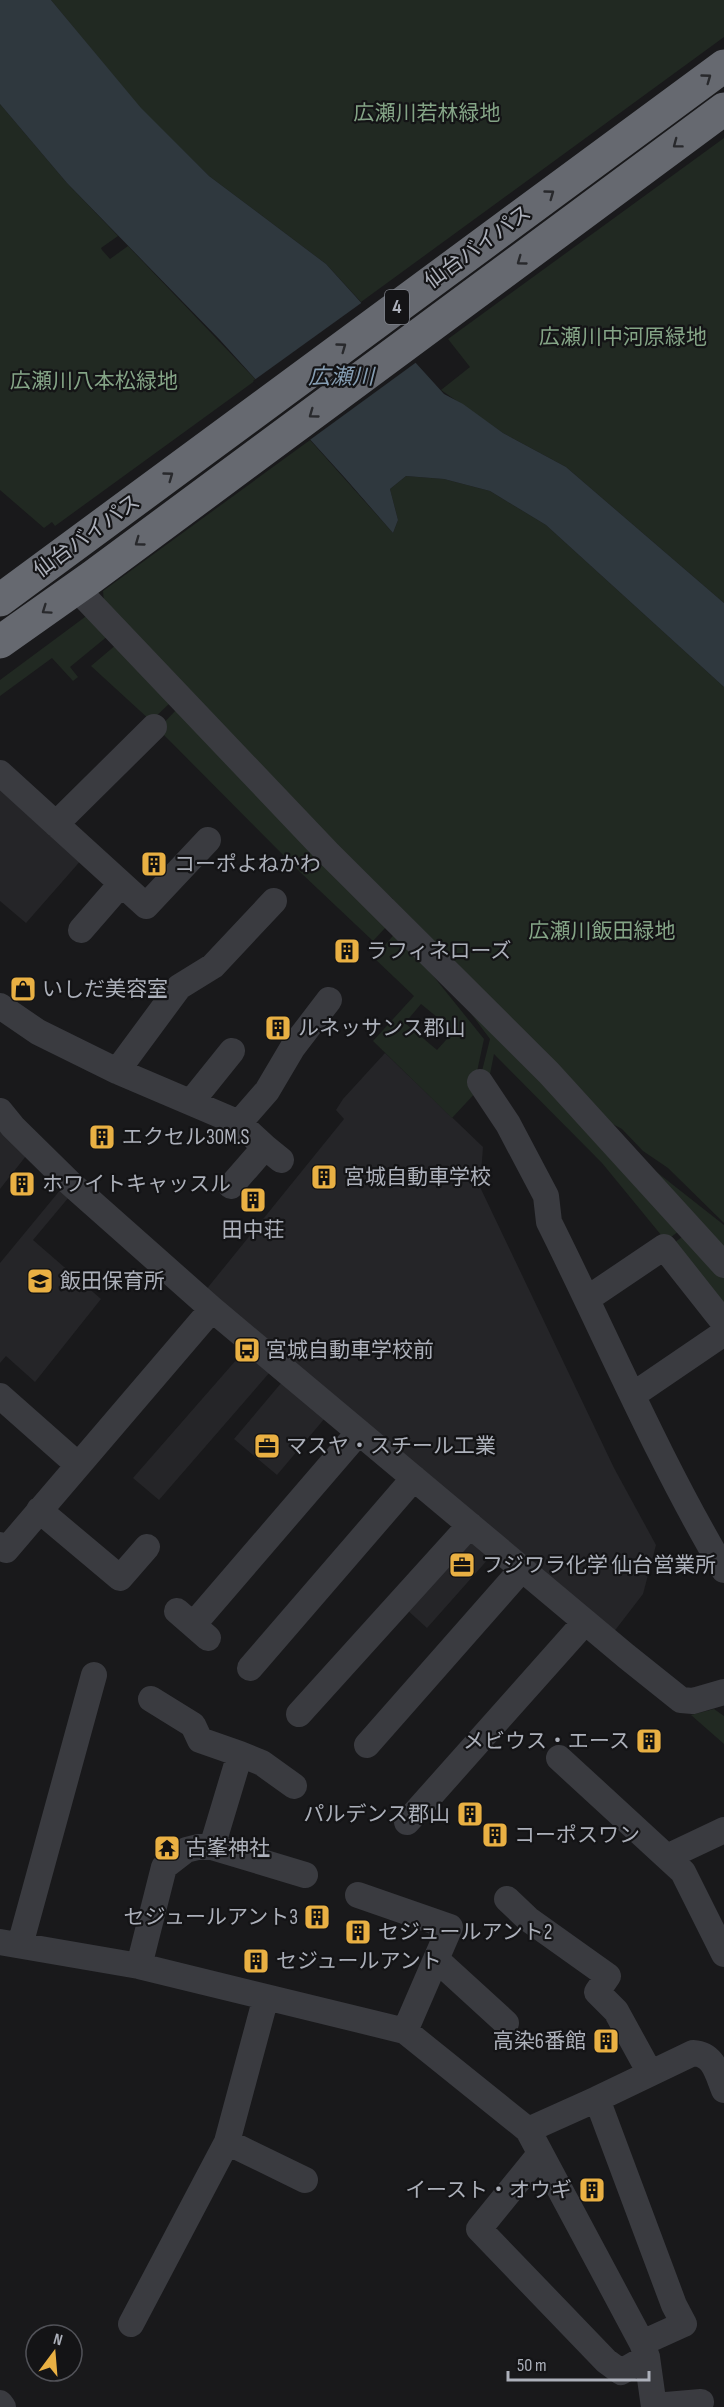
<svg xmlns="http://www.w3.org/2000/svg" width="724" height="2407" font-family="'Sofia Sans Condensed','Noto Sans JP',sans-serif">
	<rect width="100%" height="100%" fill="#19191b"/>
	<path fill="#252528" d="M0,783L83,858L26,923L0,901Z
		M385,1053L483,1147L480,1187L614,1468L656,1545L643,1594L613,1633L205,1291L344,1119L336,1110L343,1099Z
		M0,1128L26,1156L0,1189Z
		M61,1189L69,1197L33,1240L101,1299L35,1382L6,1356L0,1363V1263Z
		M244,1351L270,1372L159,1500L133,1478Z
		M282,1382L325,1418L277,1475L234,1439Z
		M471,1540L490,1557L427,1628L405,1608Z"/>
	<path fill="#212922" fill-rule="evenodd" d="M51,0H724V37L361,302L326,264L209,176L140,108Z
		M0,104L67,183L118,236L101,248L102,250L110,259L128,246L256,380L55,526L52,522L44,528L0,490Z
		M724,138V603L566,467L503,433L441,390L470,367L448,339Z
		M310,440L393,533L398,520L390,489L406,476L444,479L490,491L546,525L724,687V1223L668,1168L643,1151L622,1129L601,1118L388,904L393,899L386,893L382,897L104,602L103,591Z
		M89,614L109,635L70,667L78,677L73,681L52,658L0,696V680Z
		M117,644L171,702L151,721L91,666Z
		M177,709L387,926L373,941L300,872L158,729Z
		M397,931L484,1039L475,1081L479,1089L452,1118L373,1041L414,996L374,958ZM421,1004L454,1031L437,1050L405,1023Z
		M452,988L684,1227L666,1241L602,1163L494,1054L488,1084L482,1071L490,1039Z
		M635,1155L724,1225V1257Z
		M689,1232L724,1272V1311L671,1245Z
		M714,1709L724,1716V1744L691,1715Z"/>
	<path fill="#2f383e" d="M0,0H51L141,108L209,176L326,264L444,394L463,404L503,433L566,467L724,603V687L546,525L490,491L444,479L406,476L390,489L398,520L393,533L345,478L220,340L67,183L0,104Z"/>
	<path fill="#19191b" d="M364,301L418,361L307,442L253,381Z"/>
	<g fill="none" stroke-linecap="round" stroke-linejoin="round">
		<path stroke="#3a3b40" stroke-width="26" d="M76,588L329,854L549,1073L724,1265
			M0,773L146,906L208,840
			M56,824L154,727
			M81,930L121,884
			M0,1006L38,1032L117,1071L239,1123L267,1091L293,1047L329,1000
			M117,1071L179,987L213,966L274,901
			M480,1082L508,1124L546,1196L549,1222C607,1338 658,1459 724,1570
			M191,1102L232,1051
			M0,1111L13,1127L71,1184L212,1309L626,1656L681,1700L693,1701L724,1692
			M265,1147L281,1160
			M231,1186L265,1147L239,1123
			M587,1299L664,1247L724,1323
			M633,1395L724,1333
			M0,1396L78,1465
			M39,1510L120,1578L147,1547
			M0,1545L6,1550L212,1309
			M177,1611L208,1638
			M193,1625L359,1432
			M250,1668L414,1478
			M299,1714L470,1525
			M367,1745L522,1569
			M240,1754L262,1763L294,1786
			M559,1758L683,1872L724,1954
			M407,1822L585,1622
			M212,1847L305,1875
			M667,1857L724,1830
			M358,1895L450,1927L405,2031
			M507,1899L528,1919L608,1976L597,1992L616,2011L650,2073
			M0,1942L139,1966L405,2031L528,2130L642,2343L647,2357L654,2407
			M20,1945L94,1675
			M436,1959L506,2023
			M139,1966L164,1867L186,1850L198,1847H212L240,1754L200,1740L193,1725L151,1699
			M597,2099L693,2053C714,2054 717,2073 724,2090
			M528,2130L597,2099L674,2305L684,2324L642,2343
			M227,2142L305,2180
			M540,2154L479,2229L606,2361L621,2372L647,2357
			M131,2324L227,2142L266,1997
			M0,2403L3,2407
			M654,2406L701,2402"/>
		<path stroke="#666970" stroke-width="33" d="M0,600L724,66
			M0,642L92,577L724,109"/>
	</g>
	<defs><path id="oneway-chevron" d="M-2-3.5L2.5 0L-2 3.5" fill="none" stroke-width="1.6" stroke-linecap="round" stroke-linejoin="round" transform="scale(1.5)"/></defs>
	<g stroke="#28292c">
		<use href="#oneway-chevron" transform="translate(707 78) rotate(-36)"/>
		<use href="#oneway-chevron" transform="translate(677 144) rotate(143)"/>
		<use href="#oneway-chevron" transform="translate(550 194) rotate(-36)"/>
		<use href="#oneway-chevron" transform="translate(521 261) rotate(144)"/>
		<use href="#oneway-chevron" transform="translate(342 347) rotate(-36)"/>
		<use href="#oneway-chevron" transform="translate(313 414) rotate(144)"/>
		<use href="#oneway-chevron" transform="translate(169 476) rotate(-36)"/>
		<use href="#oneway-chevron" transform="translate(139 542) rotate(144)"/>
		<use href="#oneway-chevron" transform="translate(46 610) rotate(145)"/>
	</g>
	<defs>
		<symbol id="building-square" viewBox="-11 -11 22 22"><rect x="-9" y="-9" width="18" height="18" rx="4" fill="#e9b043" stroke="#141416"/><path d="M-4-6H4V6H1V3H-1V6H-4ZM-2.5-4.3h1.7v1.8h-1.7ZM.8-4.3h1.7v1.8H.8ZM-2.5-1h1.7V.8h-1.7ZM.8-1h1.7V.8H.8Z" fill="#111"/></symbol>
		<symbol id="shop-square" viewBox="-11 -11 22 22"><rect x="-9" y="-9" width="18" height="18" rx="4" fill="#e9b043" stroke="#141416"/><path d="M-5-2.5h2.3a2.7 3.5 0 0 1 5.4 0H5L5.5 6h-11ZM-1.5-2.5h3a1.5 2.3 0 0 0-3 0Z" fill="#111"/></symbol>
		<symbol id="school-square" viewBox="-11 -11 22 22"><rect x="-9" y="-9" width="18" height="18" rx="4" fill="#e9b043" stroke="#141416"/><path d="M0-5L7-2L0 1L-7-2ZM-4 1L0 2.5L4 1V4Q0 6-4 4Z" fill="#111"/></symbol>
		<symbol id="bus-square" viewBox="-11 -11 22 22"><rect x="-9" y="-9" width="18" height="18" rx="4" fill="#e9b043" stroke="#141416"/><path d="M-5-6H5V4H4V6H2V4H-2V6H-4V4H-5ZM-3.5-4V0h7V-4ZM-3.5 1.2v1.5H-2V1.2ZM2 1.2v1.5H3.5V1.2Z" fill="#111"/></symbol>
		<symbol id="office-square" viewBox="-11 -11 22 22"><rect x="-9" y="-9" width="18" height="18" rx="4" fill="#e9b043" stroke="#141416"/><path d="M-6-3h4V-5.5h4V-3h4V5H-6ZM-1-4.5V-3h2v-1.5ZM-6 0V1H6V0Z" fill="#111"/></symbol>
		<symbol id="temple-square" viewBox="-11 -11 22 22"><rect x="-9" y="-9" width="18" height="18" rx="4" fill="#e9b043" stroke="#141416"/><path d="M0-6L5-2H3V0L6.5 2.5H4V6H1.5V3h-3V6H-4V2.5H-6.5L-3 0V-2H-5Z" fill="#111"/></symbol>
	</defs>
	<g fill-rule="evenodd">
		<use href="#building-square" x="139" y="849" width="30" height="30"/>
		<use href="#building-square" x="332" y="936" width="30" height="30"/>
		<use href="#shop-square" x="8" y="974" width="30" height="30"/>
		<use href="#building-square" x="263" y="1013" width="30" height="30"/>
		<use href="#building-square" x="87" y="1122" width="30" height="30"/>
		<use href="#building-square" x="309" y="1162" width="30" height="30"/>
		<use href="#building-square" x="7" y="1169" width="30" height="30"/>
		<use href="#building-square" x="238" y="1185" width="30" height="30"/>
		<use href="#school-square" x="25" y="1266" width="30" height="30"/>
		<use href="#bus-square" x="232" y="1335" width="30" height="30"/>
		<use href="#office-square" x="252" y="1431" width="30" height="30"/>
		<use href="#office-square" x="447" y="1550" width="30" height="30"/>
		<use href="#building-square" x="634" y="1726" width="30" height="30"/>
		<use href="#building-square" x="455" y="1799" width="30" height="30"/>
		<use href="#building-square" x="480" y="1820" width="30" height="30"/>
		<use href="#temple-square" x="152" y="1833" width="30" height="30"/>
		<use href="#building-square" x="302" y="1902" width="30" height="30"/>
		<use href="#building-square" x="343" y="1917" width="30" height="30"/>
		<use href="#building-square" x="241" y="1946" width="30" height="30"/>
		<use href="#building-square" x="591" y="2026" width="30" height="30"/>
		<use href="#building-square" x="577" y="2175" width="30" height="30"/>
	</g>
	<g text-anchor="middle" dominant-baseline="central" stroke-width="4.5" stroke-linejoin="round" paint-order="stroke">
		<rect fill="#141416" stroke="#7e8189" stroke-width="1.5" x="385" y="290" width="24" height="34" rx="4.5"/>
		<g font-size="20" font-weight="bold" fill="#acb0ba">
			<text x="397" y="307">4</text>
		</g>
		<g font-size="21" fill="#84a486" stroke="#141416">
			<text x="427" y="113">広瀬川若林緑地</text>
			<text x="623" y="337">広瀬川中河原緑地</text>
			<text x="94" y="381">広瀬川八本松緑地</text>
			<text x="602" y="931">広瀬川飯田緑地</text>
		</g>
		<g font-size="21" fill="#acb0ba" stroke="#141416">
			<text transform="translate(478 247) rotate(-36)">仙台バイパス</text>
			<text transform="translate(87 536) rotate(-36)">仙台バイパス</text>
		</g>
		<g font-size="21" fill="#acb0ba" stroke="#141416" text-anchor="start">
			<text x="174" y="864">コーポよねかわ</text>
			<text x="366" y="951">ラフィネローズ</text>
			<text x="42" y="989">いしだ美容室</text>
			<text x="298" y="1028">ルネッサンス郡山</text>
			<text x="122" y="1137">エクセル30M.S</text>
			<text x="344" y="1177">宮城自動車学校</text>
			<text x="42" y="1184">ホワイトキャッスル</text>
			<text x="253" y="1230" text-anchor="middle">田中荘</text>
			<text x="60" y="1281">飯田保育所</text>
			<text x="266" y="1350">宮城自動車学校前</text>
			<text x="286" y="1446">マスヤ・スチール工業</text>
			<text x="482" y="1565">フジワラ化学 仙台営業所</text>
			<text x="630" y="1741" text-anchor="end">メビウス・エース</text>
			<text x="450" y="1814" text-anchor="end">パルデンス郡山</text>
			<text x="514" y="1835">コーポスワン</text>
			<text x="186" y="1848">古峯神社</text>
			<text x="298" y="1917" text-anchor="end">セジュールアント3</text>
			<text x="378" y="1932">セジュールアント2</text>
			<text x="276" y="1961">セジュールアント</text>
			<text x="586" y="2041" text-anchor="end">高染6番館</text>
			<text x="572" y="2190" text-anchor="end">イースト・オウギ</text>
		</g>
		<g font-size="22" font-style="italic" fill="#859db2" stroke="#141416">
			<text x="341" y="377">広瀬川</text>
		</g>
	</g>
	<g transform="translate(54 2353) rotate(16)"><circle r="28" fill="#141416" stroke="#515258" stroke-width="1.5"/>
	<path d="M0-4.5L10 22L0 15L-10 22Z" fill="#e9b043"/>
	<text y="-9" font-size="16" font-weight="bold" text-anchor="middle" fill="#acb0ba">N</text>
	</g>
	<path d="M508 2371v9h141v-9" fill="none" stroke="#acb0ba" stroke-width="3"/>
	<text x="517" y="2371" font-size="18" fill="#acb0ba" stroke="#141416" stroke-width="4.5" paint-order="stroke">50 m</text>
</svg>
